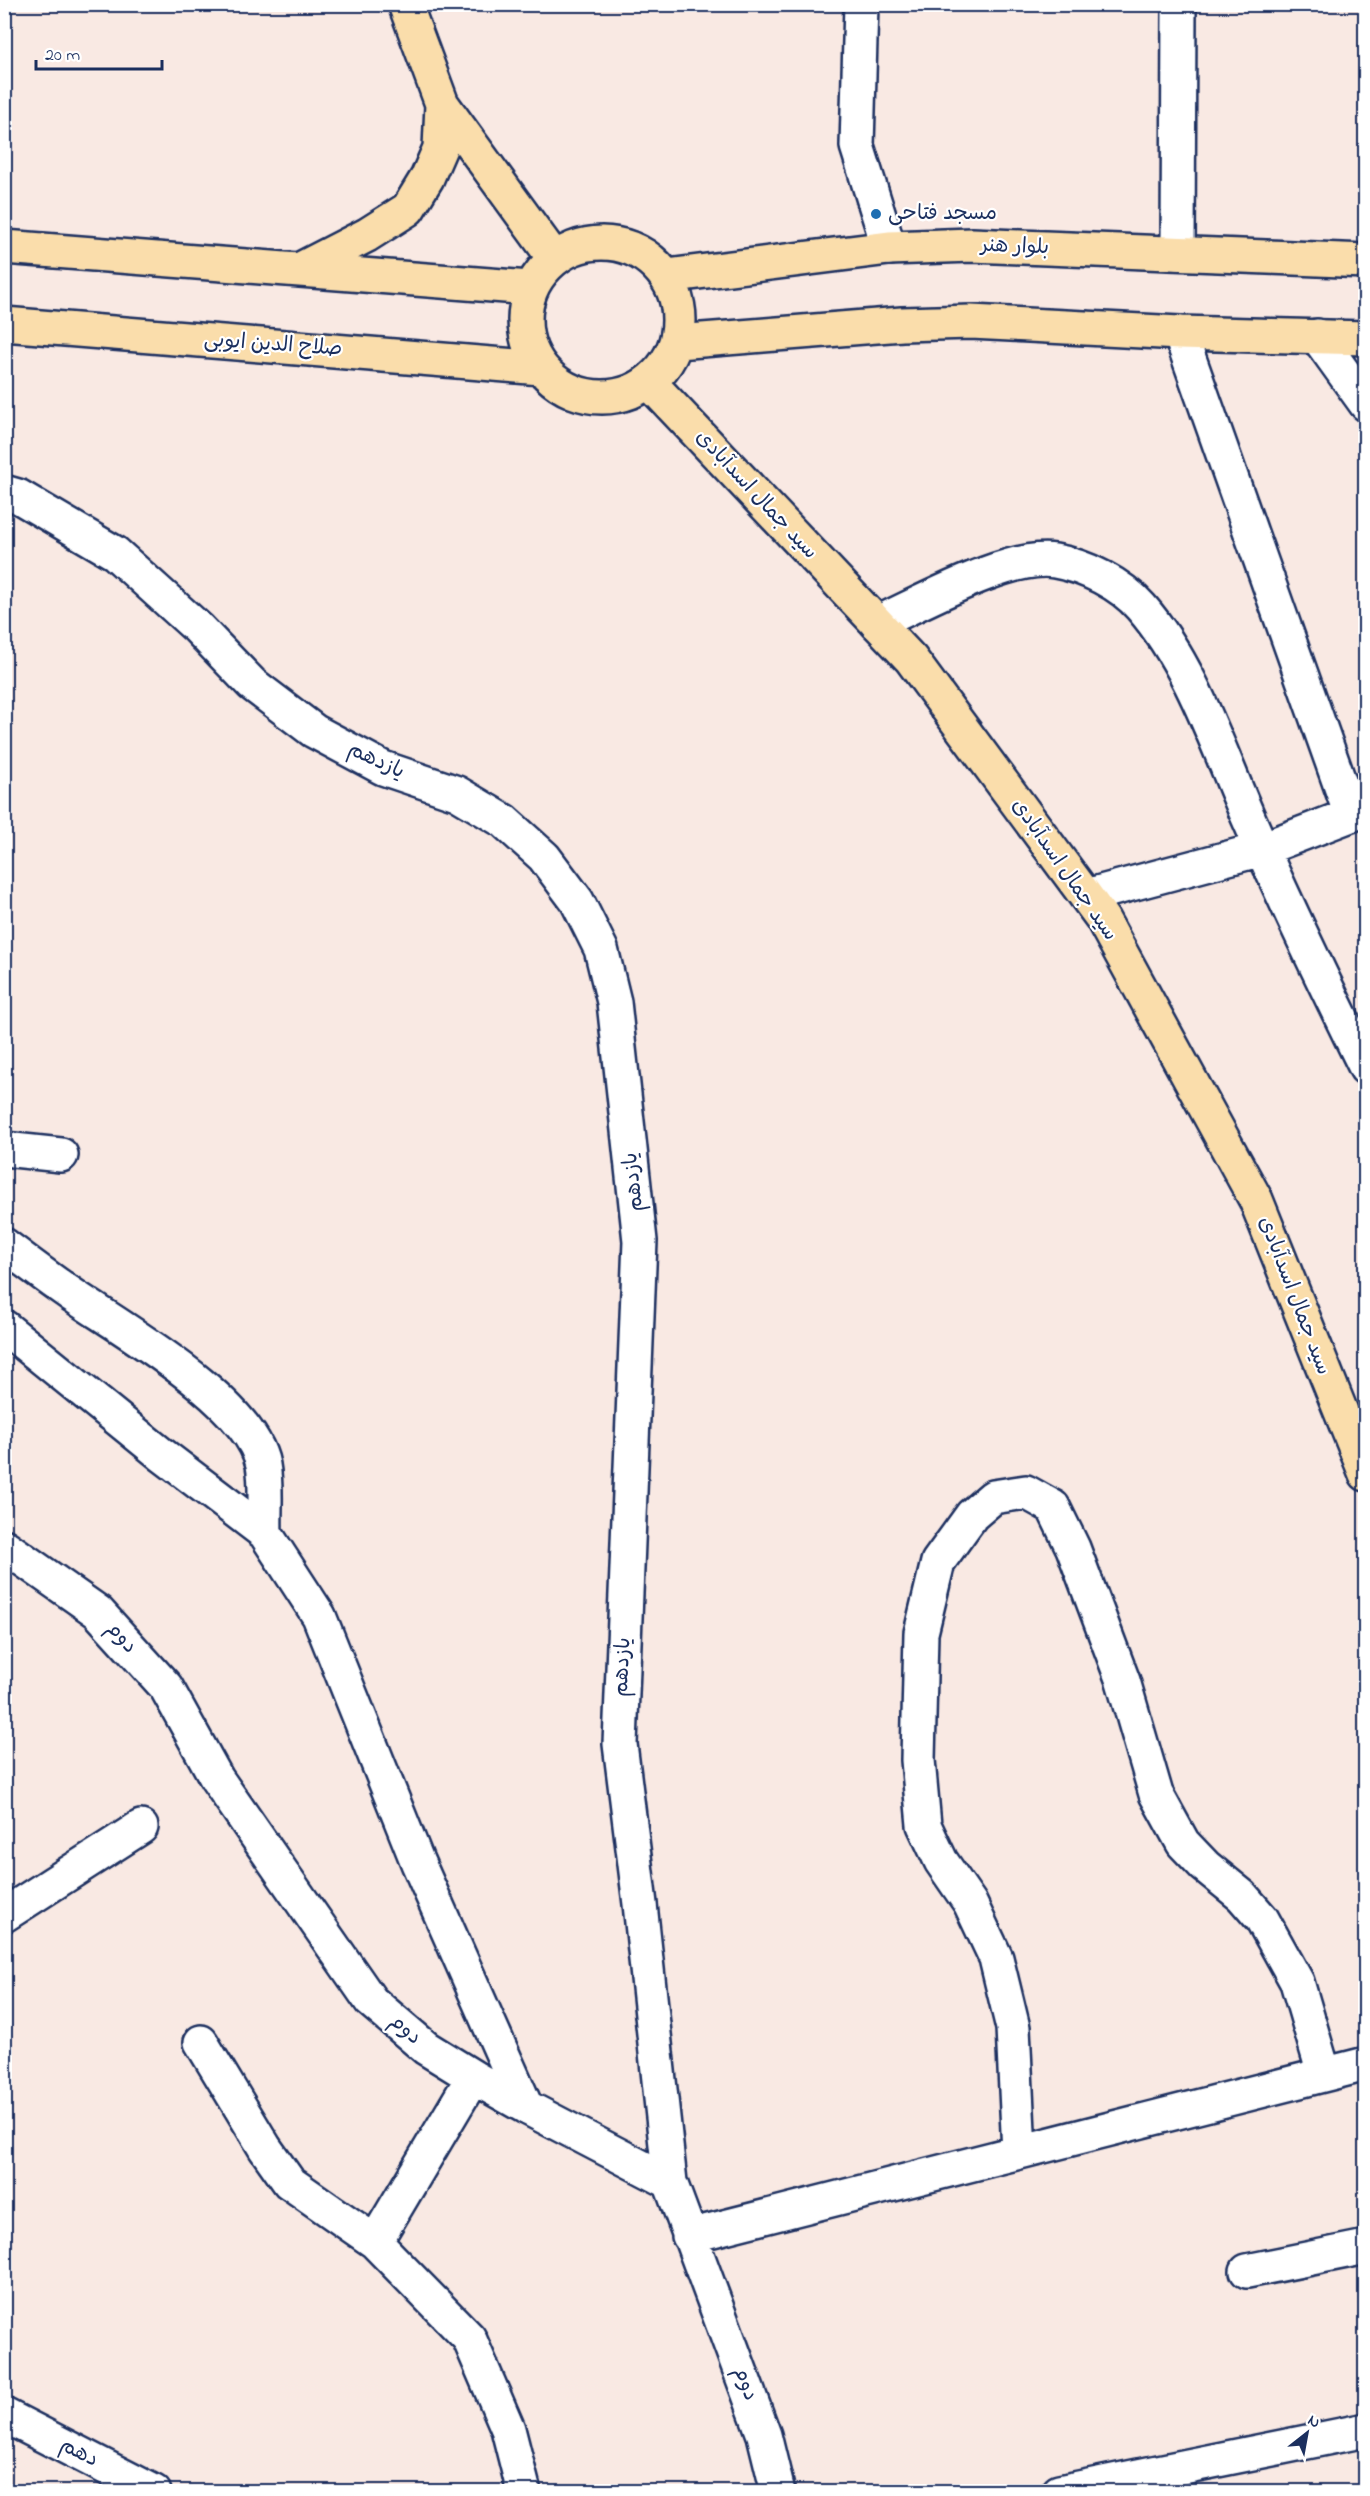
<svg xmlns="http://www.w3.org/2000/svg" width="1370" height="2496" font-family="'Indie Flower','Playpen Sans Arabic',sans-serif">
	<rect width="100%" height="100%" fill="#f9e9e3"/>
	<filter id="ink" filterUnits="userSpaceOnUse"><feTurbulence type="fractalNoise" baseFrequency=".0167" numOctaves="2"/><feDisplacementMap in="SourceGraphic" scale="12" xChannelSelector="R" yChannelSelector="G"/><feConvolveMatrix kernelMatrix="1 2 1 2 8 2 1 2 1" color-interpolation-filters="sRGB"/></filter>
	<g filter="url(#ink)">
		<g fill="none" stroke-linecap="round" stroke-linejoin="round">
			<defs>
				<path id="minor" d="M861,4L857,146L889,248
					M1178,253L1179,4
					M1180,333L1351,815
					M1317,336L1366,404
					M4,492L18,496L115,553L198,628L252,684L314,731L383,768L457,793L504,821L544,857L577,901L601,949L614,1002L640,1241L620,1744L640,1904L670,2182
					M877,623C920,604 1009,553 1055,561C1085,566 1121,584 1141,607C1191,664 1218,748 1248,817C1285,902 1325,985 1366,1068
					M1086,896L1262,849L1366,809
					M4,1149L61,1155
					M4,1245C27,1262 49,1279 71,1294C122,1329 251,1402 263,1465C267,1486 264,1511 265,1533
					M4,1327L161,1454L265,1533L319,1616L418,1863L526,2107
					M4,1546L98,1612L166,1687L217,1779L371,2001L426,2048L473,2077L526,2107L670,2182L764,2435L778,2492
					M4,1915L141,1827
					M201,2042L265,2148L289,2182L375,2242L469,2338L508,2429L524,2492
					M1019,2152L1013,2028L996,1958L970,1903L941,1861L924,1825L918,1760L921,1633L938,1562L972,1515L993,1497L1026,1492L1053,1507L1073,1548L1123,1681L1156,1794L1183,1843L1205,1866L1242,1896L1262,1919L1297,1982L1324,2074
					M689,2236L1366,2064
					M375,2242L473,2077
					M1247,2271L1366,2247
					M4,2415L154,2492
					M1059,2492L1366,2430"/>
				<path id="major" d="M405,4L442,104L554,258
					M525 320a77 77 0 1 1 154 0a77 77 0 1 1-154 0Z
					M4,247L530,288
					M299,270L367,235L408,209L427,178L440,148L442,104
					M667,276L889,248L972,245L1366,261
					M4,324L541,368
					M677,342L902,324L971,322L1180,333L1366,338
					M649,382L911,659L1102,918L1256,1200L1366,1474"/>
			</defs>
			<use href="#minor" stroke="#1b2f5e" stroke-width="38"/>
			<use href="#major" stroke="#1b2f5e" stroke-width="38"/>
			<use href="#minor" stroke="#fff" stroke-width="33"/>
			<use href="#major" stroke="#faddab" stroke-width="33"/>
		</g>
	</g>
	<circle fill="#1f6fb2" stroke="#fff" stroke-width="2" cx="876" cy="214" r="6"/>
	<g text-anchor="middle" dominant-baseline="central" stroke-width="4.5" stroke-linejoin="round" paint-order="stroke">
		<g font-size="21" fill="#1b2f5e" stroke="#fff" text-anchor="start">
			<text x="888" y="214">مسجد فتاحی</text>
		</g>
		<g font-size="21" fill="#1b2f5e" stroke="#fff">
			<text transform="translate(1015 247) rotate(2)">بلوار هنر</text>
			<text transform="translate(273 345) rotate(4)">صلاح الدین ایوبی</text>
			<text transform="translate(756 495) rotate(47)">سید جمال اسدآبادی</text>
			<text transform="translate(376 761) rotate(25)">یازدهم</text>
			<text transform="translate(1064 870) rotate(55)">سید جمال اسدآبادی</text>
			<text transform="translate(634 1182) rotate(-96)">یازدهم</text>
			<text transform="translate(1294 1296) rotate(69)">سید جمال اسدآبادی</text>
			<text transform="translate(121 1638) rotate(48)">دوم</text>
			<text transform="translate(623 1667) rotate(-87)">یازدهم</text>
			<text transform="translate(405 2030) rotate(41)">دوم</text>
			<text transform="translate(745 2384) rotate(69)">دوم</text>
			<text transform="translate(79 2453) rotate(27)">دهم</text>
		</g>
	</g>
	<rect width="1370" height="2496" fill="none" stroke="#fff" stroke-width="24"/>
	<rect x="12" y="12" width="1346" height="2472" fill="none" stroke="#1b2f5e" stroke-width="2" filter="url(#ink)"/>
	<g transform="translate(1307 2433) rotate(31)" stroke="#ffffff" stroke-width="4.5" paint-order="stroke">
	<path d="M0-4.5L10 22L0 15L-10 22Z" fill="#1b2f5e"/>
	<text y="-9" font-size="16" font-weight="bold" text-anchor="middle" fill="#1b2f5e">N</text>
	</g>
	<path d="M36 60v9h126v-9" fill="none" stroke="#1b2f5e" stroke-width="3"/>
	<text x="45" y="60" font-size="18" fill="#1b2f5e" stroke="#ffffff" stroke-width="4.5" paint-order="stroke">20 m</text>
</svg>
